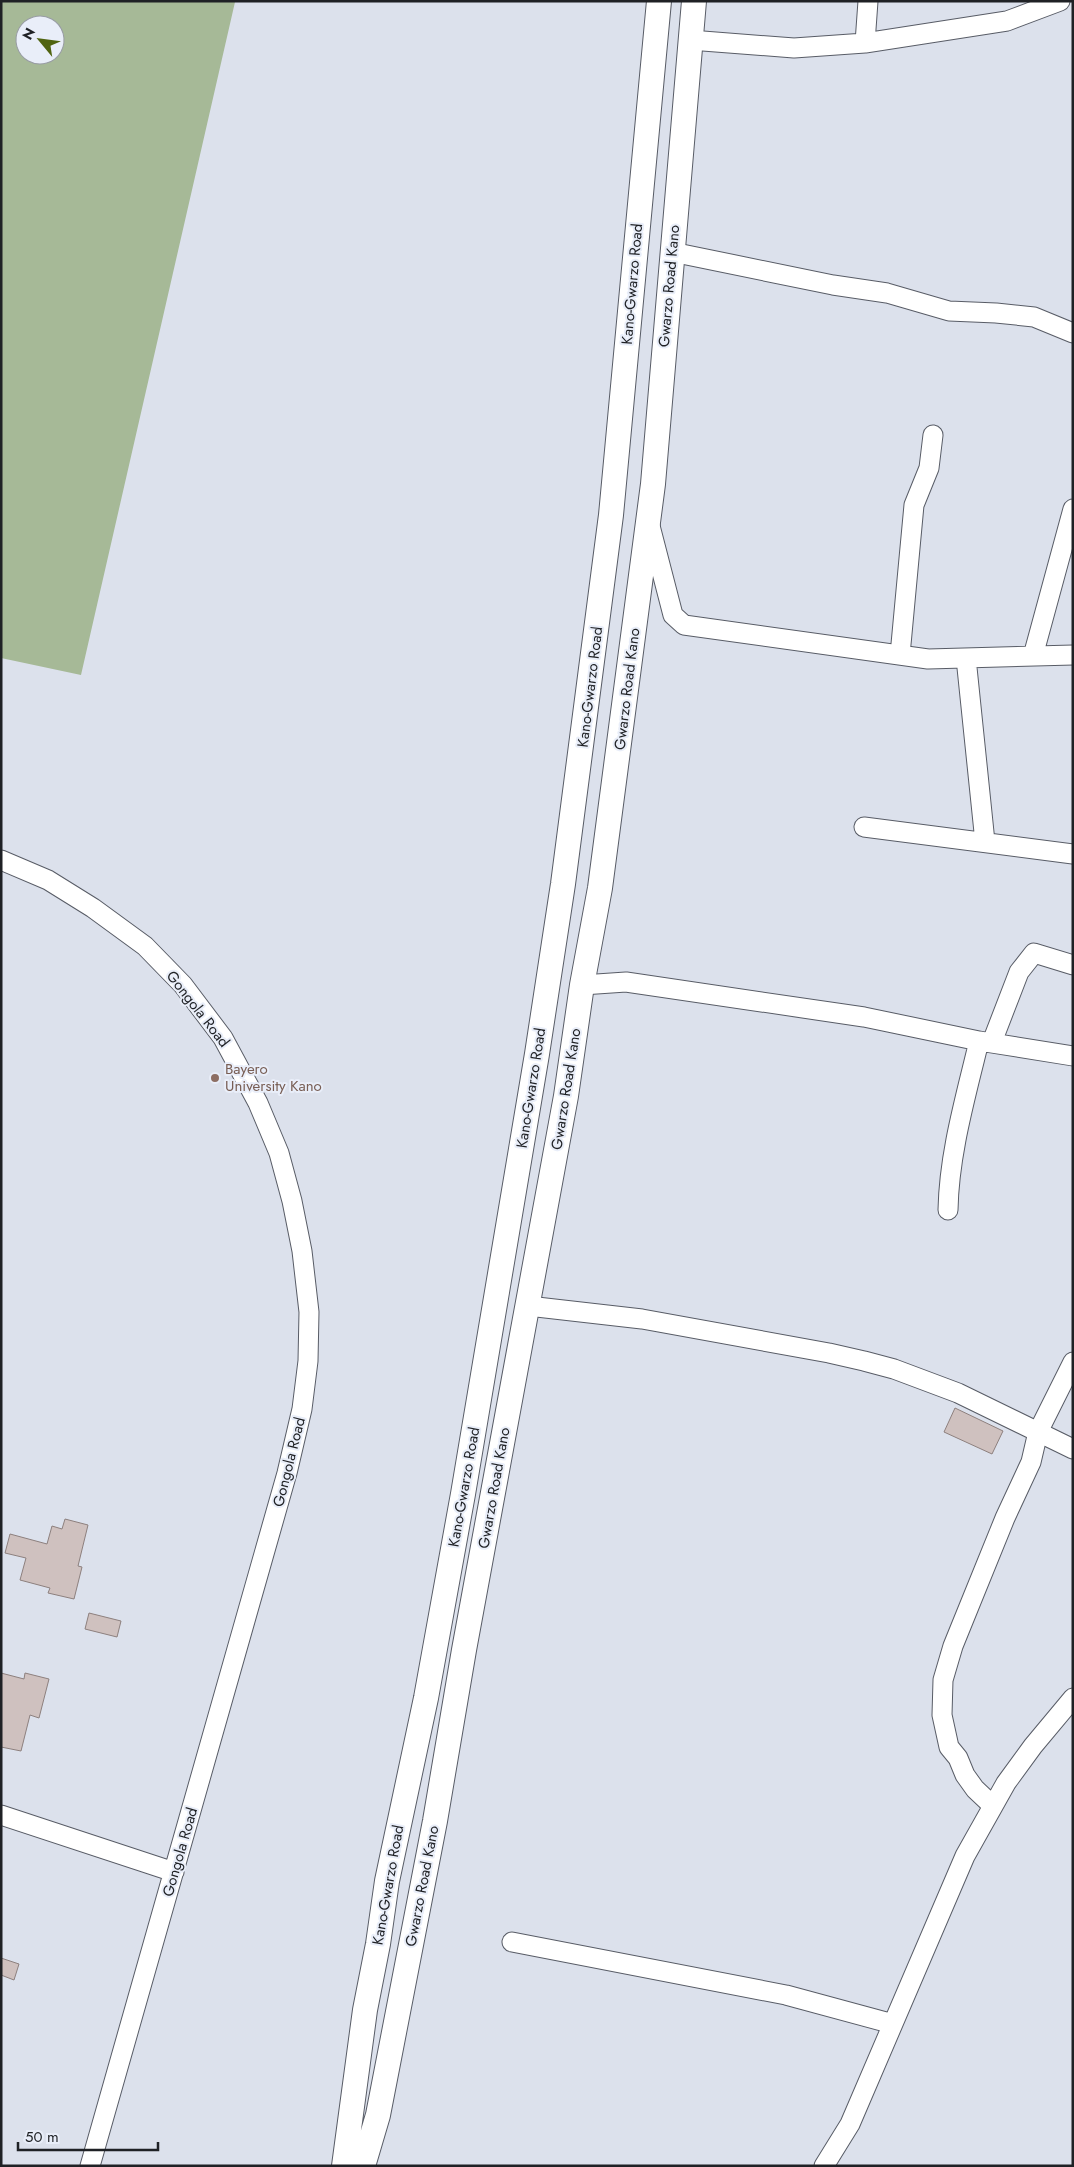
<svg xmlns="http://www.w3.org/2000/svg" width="1074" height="2167" font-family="Jost,sans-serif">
	<rect width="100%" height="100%" fill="#dce1ec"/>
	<path fill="#a6b997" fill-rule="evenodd" d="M1,1L235,2L81,675L1,658ZM25,25H55V55H25Z"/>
	<path fill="#cfc1bf" stroke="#8d807e" d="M955,1408L1003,1431L992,1454L944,1432Z
		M65,1519L88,1525L78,1566L82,1567L74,1599L48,1593L50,1588L20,1580L26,1558L5,1553L10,1534L47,1544L52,1526L62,1529Z
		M89,1613L121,1621L117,1637L85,1629Z
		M1,1673L24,1679L25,1673L49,1679L39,1718L30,1715L21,1751L1,1747Z
		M1,1958L19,1964L14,1980L1,1975Z"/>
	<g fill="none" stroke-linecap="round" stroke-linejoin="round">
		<defs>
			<path id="minor" d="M690,40L794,48L865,43L1007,21L1060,1
				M865,43L868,1
				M672,252L833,285L887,293L949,311L996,313L1034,317L1073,333
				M650,526L673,615L684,625L928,659L1073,655
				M900,655L914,505L929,468L933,435
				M1033,656L1073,509
				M966,658L985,842
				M864,827L1073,854
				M1,860L48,880L93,908L145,946L183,985L223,1038L258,1103L279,1153L292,1201L302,1251L309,1312L308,1361L302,1409L287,1473L90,2166
				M582,985L626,982L864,1017L979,1041L1073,1056
				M992,1042L1019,972L1034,953L1073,965
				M948,1210C949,1153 966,1096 979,1041
				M528,1306L642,1319L829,1353L864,1361L894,1369L958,1393L1073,1449
				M993,1806L975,1789L965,1775L958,1758L949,1747L942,1715L943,1680L953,1646L1005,1518L1031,1462L1038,1432L1073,1362
				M1,1815L174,1872
				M512,1942L786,1995L893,2024
				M824,2166L850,2124L965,1856L1006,1783L1033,1746L1073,1698"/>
			<path id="major" d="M344,2166L365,2010L378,1944L387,1881L426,1698L463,1494L537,1054L563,884L611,515L659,1
				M363,2166L378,2115L435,1821L464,1650L566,1096L582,985L600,888L653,484L694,1"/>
		</defs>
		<use href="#minor" stroke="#585c66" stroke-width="21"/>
		<use href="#major" stroke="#585c66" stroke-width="26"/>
		<use href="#minor" stroke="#fff" stroke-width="19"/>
		<use href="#major" stroke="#fff" stroke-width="24"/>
	</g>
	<circle fill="#8d6e63" stroke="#e9eef9" stroke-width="2" cx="215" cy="1078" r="5"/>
	<g text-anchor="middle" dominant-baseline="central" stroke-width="4" stroke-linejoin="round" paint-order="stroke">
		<g font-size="15" fill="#1f2125" stroke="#e9eef9">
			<text transform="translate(632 284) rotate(-85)">Kano-Gwarzo Road</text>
			<text transform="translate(669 286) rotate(-85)">Gwarzo Road Kano</text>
			<text transform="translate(590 687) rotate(-83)">Kano-Gwarzo Road</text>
			<text transform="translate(627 689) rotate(-83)">Gwarzo Road Kano</text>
			<text transform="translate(198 1009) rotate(52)">Gongola Road</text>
			<text transform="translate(531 1088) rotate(-81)">Kano-Gwarzo Road</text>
			<text transform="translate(566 1089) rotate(-81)">Gwarzo Road Kano</text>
			<text transform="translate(289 1462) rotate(-76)">Gongola Road</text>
			<text transform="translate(464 1487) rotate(-80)">Kano-Gwarzo Road</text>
			<text transform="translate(494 1488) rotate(-80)">Gwarzo Road Kano</text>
			<text transform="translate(180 1852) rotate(-74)">Gongola Road</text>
			<text transform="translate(388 1885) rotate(-80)">Kano-Gwarzo Road</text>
			<text transform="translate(422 1886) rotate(-79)">Gwarzo Road Kano</text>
		</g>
		<g font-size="15" fill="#785e54" stroke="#e9eef9" text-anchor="start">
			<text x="225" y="1069">Bayero<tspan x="225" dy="17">University Kano</tspan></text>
		</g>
	</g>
	<rect width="1074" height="2167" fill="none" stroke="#1f2125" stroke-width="5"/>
	<g transform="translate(40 40) rotate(299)"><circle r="24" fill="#e9eef9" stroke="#989ca4"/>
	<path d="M0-4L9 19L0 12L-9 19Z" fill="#506411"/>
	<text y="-8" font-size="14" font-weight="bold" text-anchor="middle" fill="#1f2125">N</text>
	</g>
	<path d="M18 2142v8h140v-8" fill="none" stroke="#1f2125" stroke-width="2.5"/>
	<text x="25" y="2142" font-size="15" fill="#1f2125" stroke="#e9eef9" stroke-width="4" paint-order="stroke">50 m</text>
</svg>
